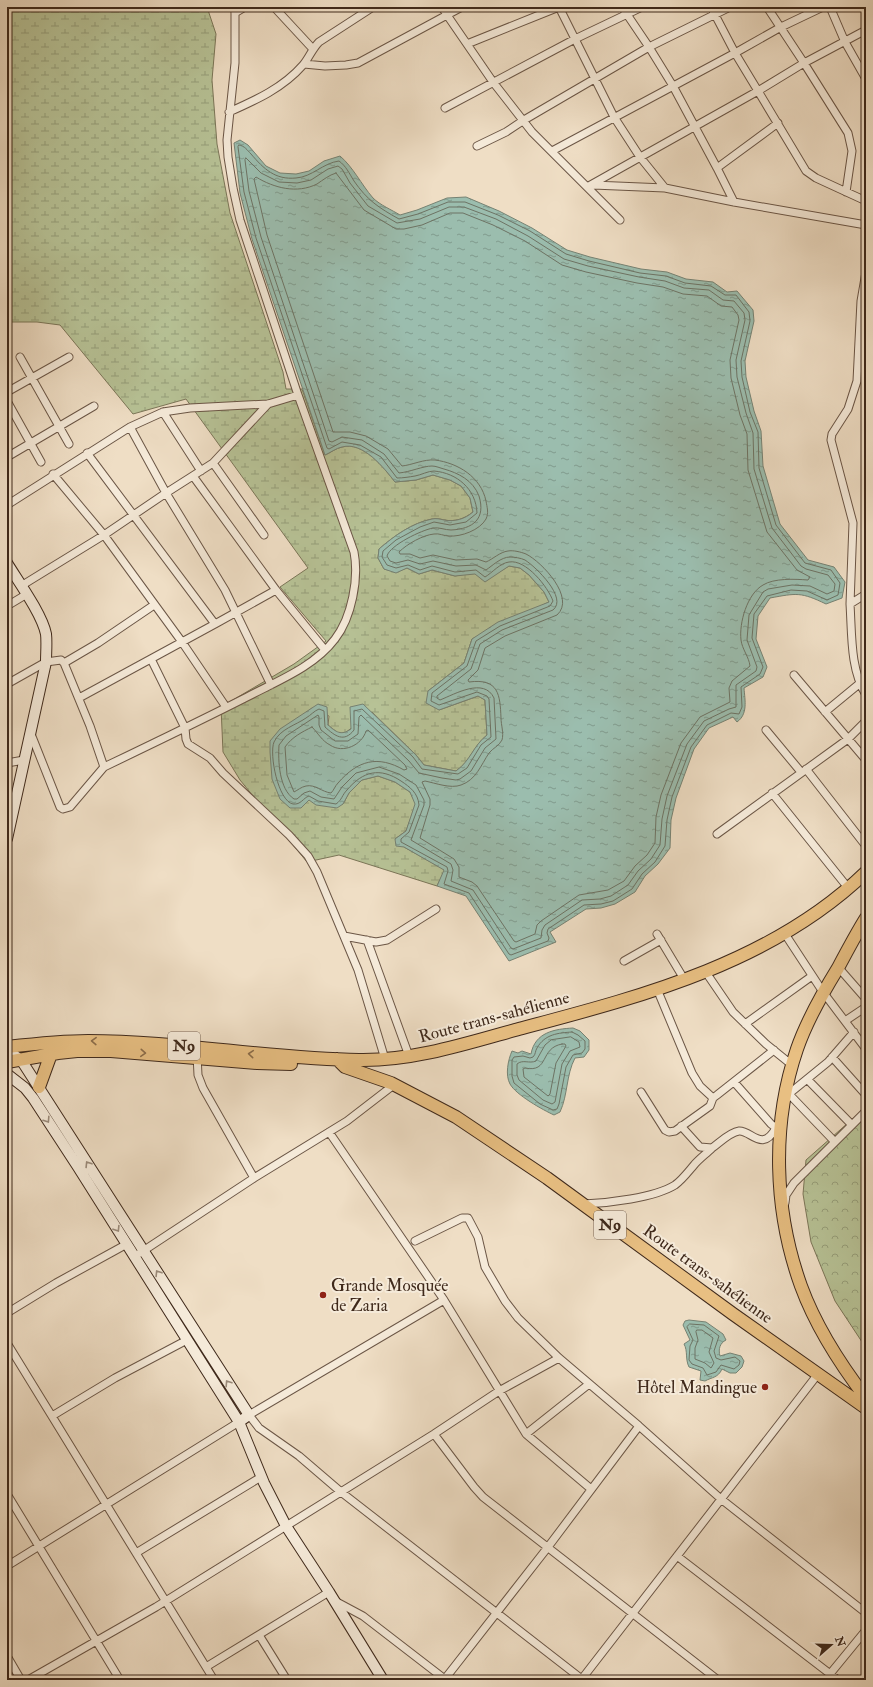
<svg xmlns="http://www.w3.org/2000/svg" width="873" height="1687" font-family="'IM FELL Double Pica',serif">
	<defs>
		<pattern id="forest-crowns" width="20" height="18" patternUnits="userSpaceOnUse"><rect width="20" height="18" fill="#b7c296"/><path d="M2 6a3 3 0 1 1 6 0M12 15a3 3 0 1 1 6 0" fill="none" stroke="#969e7a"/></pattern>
		<pattern id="wetland-marsh" width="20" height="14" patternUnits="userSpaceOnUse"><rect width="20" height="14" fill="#b7c296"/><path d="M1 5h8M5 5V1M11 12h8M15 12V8" fill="none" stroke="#969e7a"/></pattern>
		<pattern id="water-ripples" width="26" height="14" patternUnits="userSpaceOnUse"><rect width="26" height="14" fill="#9bbdae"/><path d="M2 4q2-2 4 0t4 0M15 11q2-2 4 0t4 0" fill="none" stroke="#809a8d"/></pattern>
	</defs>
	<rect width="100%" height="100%" fill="#efdec5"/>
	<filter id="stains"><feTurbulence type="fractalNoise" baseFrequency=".005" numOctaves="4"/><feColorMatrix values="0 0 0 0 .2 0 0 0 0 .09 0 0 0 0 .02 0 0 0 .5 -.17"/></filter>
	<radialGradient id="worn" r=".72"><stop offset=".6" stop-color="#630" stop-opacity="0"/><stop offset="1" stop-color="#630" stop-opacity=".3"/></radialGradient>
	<path fill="url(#forest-crowns)" stroke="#7b7658" d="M866,1107V1348L835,1301L811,1242L803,1194L806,1160Z"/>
	<path fill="url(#wetland-marsh)" stroke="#7b7658" d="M7,7H207L216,34L212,80L217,144L230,213L283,372L286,389H302L325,455C330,453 336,448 342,447C363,441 384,468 395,482L416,480L433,475L450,480L461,486L470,498L473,512C464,519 455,522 444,520C440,519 436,518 432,519C412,523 394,536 379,549L378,558L384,569L396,572L407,568L419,574L432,570L455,576L466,574L499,572L509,566L520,568L529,575L544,592L549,602L472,639L464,663L428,691L439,710L478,696L485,700L487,735C473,746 471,761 456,771L424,765L416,755L372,712L345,733H338L328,725L329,716L312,708L303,715L309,800L343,804L349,793L362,780L378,776L395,782L410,792L416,804L406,831L395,839L404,847L445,870L437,886L339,855L307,862L240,780L223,752L221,707L294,664L326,641L280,587L308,568L186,399L133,414L60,325L37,322H7Z"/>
	<path fill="url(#water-ripples)" stroke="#768273" d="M240,140L248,145L266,166L280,173L296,174L309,171L324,161L340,156C353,167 361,184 373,198C380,205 392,210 400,215L417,210L447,198L466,197L499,211L532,228L567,250L590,257L641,269L667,272L686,279L713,282L727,292L737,291L753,310L754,321L745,361L746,377L754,411L761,431L763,466L780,524L808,560L834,567L845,582L842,598L826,604C801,592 797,593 770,598L758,616L756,639L767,667L763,677L744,688C745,701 748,714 737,722L733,717L709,728L694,749L676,798L671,820L670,848L658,864L645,876L635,892L615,904L601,908L586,909L550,932L556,942L509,961L466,896L437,886L444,870L404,847L396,846L395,839L406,831L415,804L410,792L395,782L378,776L362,780L349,793L343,804L337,808L316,805L309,800L301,808H290L280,799L272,779L270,752V741L280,729L318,704L327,707L328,725C336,732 341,736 351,729L350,707L363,704L416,755L424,765L456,771C471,760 473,746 487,735L485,700L478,696L439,710L426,703L428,691L464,663L472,639L498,622L549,602L544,592L529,575L520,568L509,566L485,582L475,574L455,576L432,570L419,574L407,568L396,573L384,569L378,558L379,549C394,536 412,523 432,519C436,518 440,519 444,520C455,522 465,519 473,512L470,498L461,486L450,480L433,475L416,480L395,482C384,468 363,441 342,447C336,448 330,453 325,455L252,239L240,193L234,143Z
		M573,1028L580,1031L589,1040V1050L584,1057L575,1058C566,1075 568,1095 560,1112L554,1115C543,1110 516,1095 510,1084C505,1075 508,1060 512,1051L518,1053L522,1051L531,1054C535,1032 555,1029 573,1028Z
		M689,1320L706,1322L723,1334L726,1340C720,1343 718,1349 720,1356L730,1353L741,1356L744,1361L742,1367L736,1373H730L722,1369C718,1378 712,1377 705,1381L700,1380L701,1371L689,1367C685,1359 688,1351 684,1344L690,1340L683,1325L685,1321Z"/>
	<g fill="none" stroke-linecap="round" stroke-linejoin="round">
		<path stroke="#6d7364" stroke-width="1" d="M239,145C245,146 247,150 251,154C264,169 275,180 296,178C312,177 323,163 339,161C346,166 349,173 354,181C367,200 379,208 399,219L418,214L448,202H465L498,215L530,231L566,254L589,261L640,273L666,276L685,283L711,286L725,295H736L749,312L750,321L741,361L742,377L750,412L758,432L759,468L776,525L805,563L831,570L840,583L838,595L827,600L807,591L791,590L767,596L754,614L752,638L763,667L760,674L741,687L742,707L739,714L731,713L707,725L691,747L672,797L667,820L665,846L655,862L642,874L632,889L613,901L601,904L584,905L548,929L547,933L549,938L548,941L511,955L509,954L469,893L444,884L448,871L447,867L401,842V839L409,832L419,805C418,793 410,787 401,781C380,767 363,771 347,790C342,795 342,800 336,804L318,801L309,796C303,798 301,805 293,804C278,801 269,754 274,742C280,729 296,725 306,718C311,715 314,711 319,709L324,711L325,727C335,736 344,743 354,730V711L362,709L413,757L422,769L458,774L467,768L481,745L491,737L489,699L487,696L477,692L439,705L431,701L432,693L467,666L476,641L500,626L550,606L553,601C548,587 526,559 509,562C500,563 492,573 485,577L476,570L455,572L432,566L420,570L408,565L396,568L387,565L382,557L383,551L396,540L420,527L434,522L450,525L466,522L477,513C476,489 457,473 434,471C428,471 421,475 415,476C409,477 403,478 397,478L381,457L360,445L342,442L329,449L327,448L256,238L244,192L238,147Z
			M246,158L261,173L279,182L297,183L311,180L328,169L338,166L342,169L350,183L368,206L397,223L420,219L449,207H464L496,219L528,236L564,259L588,266L639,277L665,281L684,288L709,290L723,300L734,301L744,313L745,320L736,360L737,377L746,413L753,433L754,469L772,528L801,566L806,569L828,575L835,584L834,591L827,594L810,586L792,585L768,589L763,592L749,615L747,640L757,667L756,671L736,685V707L729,709L704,721L687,744L667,796L662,819L660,845L651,859L638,871L628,885L611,896L600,899L582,900L545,925L542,930L541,938L513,949L511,948L473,890L451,881L453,870L451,864L411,840L424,805V800L416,785L399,774L379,767L356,773L342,787L334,799L321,797L310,791L304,793L297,799H294C279,789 278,761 279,745L286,736L318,715L319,717V725L321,730L335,741H348L358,734L359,717L361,715L409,761L419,773L442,778L456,780L460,779L471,771L485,748L496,739L494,698C484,677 455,694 440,700L437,698V696L471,669L480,644L502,630L553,610C568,598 536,567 525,560C521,558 514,557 510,557C501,557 492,566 486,570L476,565L456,566L433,561L420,564L408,560L396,563L390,561L387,556C390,545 422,530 433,528C439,527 445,530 451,530C473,529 486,519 479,496C473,480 458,473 444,469C440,468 436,466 432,466C423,466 410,472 399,473L384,454L362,440L342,437L332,442L329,441L261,237L249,191L245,160Z
			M336,173L364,210L396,229H404L422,225L450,213H463L493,225L525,241L562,265L586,272L637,283L663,287L683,294L707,296L721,306L732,307L738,315L739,320L730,360L731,378L740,415L747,434L748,470L767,532L797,570L810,577L808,580C795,579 774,578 763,585C747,594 739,623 741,640C742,649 749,657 750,666L732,681L729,688L730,702L700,717L681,743L661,795L656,817L655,843L647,855L635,866L624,881L608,890L579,895L541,921L537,925L535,934L516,942L514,941L477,886L472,882L459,877V867L454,859L420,838L430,805V799L422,782L425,781C435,783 451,789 461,785C476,780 481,765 489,753C493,748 499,746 502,740C504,733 501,725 501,718C500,695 499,678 469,682L468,680L478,670L485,648L505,636L557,615C576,598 542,562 526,554C521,552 513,550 508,551C500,552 493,559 486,562L477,559L456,560L433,555L420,558L410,554H400L399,552C407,544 423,535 434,534C439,533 444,536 449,536C461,537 480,530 486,519C489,513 487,507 486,501C481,477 458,463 435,460C424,459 412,465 402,466L388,449L366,436L350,432H333L267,235L254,179L256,177C274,188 297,194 317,184C323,180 329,175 336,173Z
			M312,727C318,733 322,741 330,745C343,754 362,745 366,731L368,730L405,765L407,769L404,770C378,755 358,760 338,783C335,786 334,790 331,793C322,792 315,784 306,786C301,787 298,790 294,792L287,775L285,747C292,737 302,732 312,727Z
			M572,1032L578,1035L585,1041V1049L582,1053L573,1055L566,1067L559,1104L557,1109L553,1110L540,1104L514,1083L512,1076V1060L514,1057L523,1056L530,1058L533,1057C536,1054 535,1051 537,1048C545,1034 558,1033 572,1032Z
			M571,1037L579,1042L580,1047L570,1051L562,1064L555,1102L552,1104L543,1100L519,1080L517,1075V1064C523,1059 529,1064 536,1061L545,1045L551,1040Z
			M562,1044H565L566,1046L556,1063L550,1094L548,1096L524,1077L523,1069L525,1068C550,1073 539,1048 562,1044Z
			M690,1324L704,1325L719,1336L714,1351L716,1358L721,1360L735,1357L740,1361L739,1365L734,1369L721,1365L716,1372L707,1375L703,1368L692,1364L689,1360L690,1346L693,1340L687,1327Z
			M697,1330H702L713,1338L709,1352L714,1363L711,1368L705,1363L695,1359V1348L698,1340L696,1332Z"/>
		<defs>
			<path id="street" d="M274,7L312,48
				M462,7L447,15L493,82L532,132L620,220
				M559,7L575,39L642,7
				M622,7L649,47L730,7
				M767,7L804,63L848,133L852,151L846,192
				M823,7L781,27L735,53L758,91L804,63L866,30
				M830,7L845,42L866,79
				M235,13L245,7
				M467,44L559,7
				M304,64L325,66L346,65L358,63L447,15L442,7
				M445,108L575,39L614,117L640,157L665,188L734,202L866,225
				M229,112C256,100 283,88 303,65C309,58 312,49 319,42L373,7
				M477,146L506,132L524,120L649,47L673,86L717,168L734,202
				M552,151L735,53L711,7
				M717,168L778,123
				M593,185L665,188
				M587,187L758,91L806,171L816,178L866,201
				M20,357L69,444
				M7,392L69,357
				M7,401L41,462
				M163,412L190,408L268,404L298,395
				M130,427L166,493L225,590L271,685
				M87,453L215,624L276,590
				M7,457L94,406
				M213,463L264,535
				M53,474L104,535L182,642L226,707
				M193,476L276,590L325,650
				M7,505L130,427L163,412L201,471
				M21,586L104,535L166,493L213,463L268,404
				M866,594L850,604C852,634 850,669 866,695
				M850,604L853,523L831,440L832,434L848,409L857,381L861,301L866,272
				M7,606L27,594
				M151,659L185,728L186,739L188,744L210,758L223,773L289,835L308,856L317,872L358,970L385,1059
				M64,663L98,643L154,605
				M794,675L866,760
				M7,684L46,662L61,660L64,663L90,726L104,767C152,744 200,721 247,697C277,681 314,667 335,639C352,617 359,578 354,552L298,395L240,220L233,188L228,157L227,140L235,63V7
				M79,698L215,624
				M825,712L859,684
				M766,730L801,772
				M31,734L60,807L63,809L70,807L104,767
				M7,763L24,760
				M806,769L866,846
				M772,793L849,889
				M717,834L848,739L866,721
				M859,929L866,938
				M657,934L684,979
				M785,934L823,992L866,1049
				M344,936L376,942L387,940L436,909
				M367,940L409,1056
				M624,961L661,940
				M838,967L866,999
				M705,971L733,1012L766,1044L792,1065
				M657,989L692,1073L700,1086L713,1098
				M845,1021L866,1007
				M745,1024L812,976
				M197,1055L198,1075L203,1088L254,1178
				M832,1057L866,1095
				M808,1080L852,1125
				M734,1082L771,1124L780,1131
				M641,1092L665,1130L669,1132L675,1131L710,1106L713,1098L717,1095L774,1050
				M789,1094L835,1142
				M785,1097L828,1062L854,1032
				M681,1126L700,1147L712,1148C719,1143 730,1132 739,1131C751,1130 762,1153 776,1128
				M329,1132L444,1300L526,1434L591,1489
				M785,1203L786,1195L794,1183L866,1111
				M584,1204C608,1203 654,1198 675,1185C682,1180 688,1172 694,1165C699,1159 706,1154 712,1148
				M415,1241L462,1218H468L478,1237L485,1267L505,1301L518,1318L559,1358L639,1426L721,1499L866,1613
				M140,1253L254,1178L347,1121L395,1084
				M444,1300L249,1415L259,1428L299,1456L341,1492L583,1680
				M7,1313L56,1283L127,1244
				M7,1343L214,1680
				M52,1416L115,1378L187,1340
				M434,1434L474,1487L483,1497L718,1680
				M526,1434L589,1384
				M7,1494L120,1680
				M136,1553L261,1477
				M677,1556L838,1680
				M7,1566L239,1422
				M335,1601L363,1616L446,1680
				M259,1635L287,1680
				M7,1656L21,1680
				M206,1667L329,1592
				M28,1680L156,1607L434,1434L499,1391L559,1358
				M444,1680L548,1547L639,1426
				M581,1680L818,1374
				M825,1680L866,1630"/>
			<path id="secondary" d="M7,563C18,581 42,614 46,634C47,642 46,653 46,662L7,839
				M7,1050L21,1060L25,1066L249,1415L239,1422
				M7,1074L25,1088L33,1098L78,1167L239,1422L264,1483L286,1526L329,1592L383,1680"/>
			<path id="highway" d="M866,918C856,934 847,951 838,968C822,994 807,1020 797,1049C771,1125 774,1211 801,1286C816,1327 840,1364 866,1398
				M7,1047C34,1044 61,1041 88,1041C179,1041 269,1059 359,1060C412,1061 465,1044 515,1030C639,997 771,964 866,872
				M337,1059L345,1067L391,1083L456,1117L547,1178L733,1314L866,1408
				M7,1062L58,1053L77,1051H111L257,1063L291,1064
				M39,1087L51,1054"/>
		</defs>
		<use href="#street" stroke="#6b5646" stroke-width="9"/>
		<use href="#secondary" stroke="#3f291b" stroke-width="12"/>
		<use href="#highway" stroke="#3f291b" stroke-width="14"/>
		<use href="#street" stroke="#f5ead9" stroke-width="7"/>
		<use href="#secondary" stroke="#f5ead9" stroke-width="10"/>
		<use href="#highway" stroke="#e8bf82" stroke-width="12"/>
	</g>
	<defs><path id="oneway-chevron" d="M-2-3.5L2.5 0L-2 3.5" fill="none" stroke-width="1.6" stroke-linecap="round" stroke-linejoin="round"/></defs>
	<g stroke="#8b6c49">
		<use href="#oneway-chevron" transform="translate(94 1041) rotate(-178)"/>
		<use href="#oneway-chevron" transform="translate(143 1053) rotate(4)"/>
		<use href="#oneway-chevron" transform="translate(251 1054) rotate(-175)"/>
	</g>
	<g stroke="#9a8a7a">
		<use href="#oneway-chevron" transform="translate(47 1120) rotate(57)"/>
		<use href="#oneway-chevron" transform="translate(88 1164) rotate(-122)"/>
		<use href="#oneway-chevron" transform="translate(117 1229) rotate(58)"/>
		<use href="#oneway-chevron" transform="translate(158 1273) rotate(-122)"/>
		<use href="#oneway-chevron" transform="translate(228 1383) rotate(-123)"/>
	</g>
	<g fill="#8f2418" stroke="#f5ead9" stroke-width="1.5">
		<circle cx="323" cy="1295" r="4"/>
		<circle cx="765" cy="1387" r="4"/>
	</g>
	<g text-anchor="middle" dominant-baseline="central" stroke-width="4" stroke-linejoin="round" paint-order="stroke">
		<g fill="#f5ead9" stroke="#766354" stroke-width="1">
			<rect x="168" y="1032" width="32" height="28" rx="3"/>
			<rect x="594" y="1211" width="32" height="28" rx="3"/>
		</g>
		<g font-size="16" font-weight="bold" fill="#3f291b">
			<text x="184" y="1046">N9</text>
			<text x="610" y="1225">N9</text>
		</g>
		<g font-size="17" fill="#3f291b" stroke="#f5ead9">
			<text transform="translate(494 1017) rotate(-15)">Route trans-sahélienne</text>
			<text transform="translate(708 1274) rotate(36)">Route trans-sahélienne</text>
		</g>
		<g font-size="17" fill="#3f291b" stroke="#f5ead9" text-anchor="start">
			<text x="331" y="1285">Grande Mosquée<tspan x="331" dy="20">de Zaria</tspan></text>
			<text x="757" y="1387" text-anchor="end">Hôtel Mandingue</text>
		</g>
	</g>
	<rect width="873" height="1687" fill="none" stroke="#efdec5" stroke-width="24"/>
	<rect x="8" y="8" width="857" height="1671" fill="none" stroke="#3f291b" stroke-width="2"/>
	<rect x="12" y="12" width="849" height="1663" fill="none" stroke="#3f291b"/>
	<g transform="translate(831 1645) rotate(70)" stroke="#f5ead9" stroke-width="3" paint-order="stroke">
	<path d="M0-3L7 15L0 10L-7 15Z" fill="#3f291b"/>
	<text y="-6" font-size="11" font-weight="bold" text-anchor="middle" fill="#3f291b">N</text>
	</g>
	<rect width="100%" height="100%" filter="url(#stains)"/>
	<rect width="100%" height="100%" fill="url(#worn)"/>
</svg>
